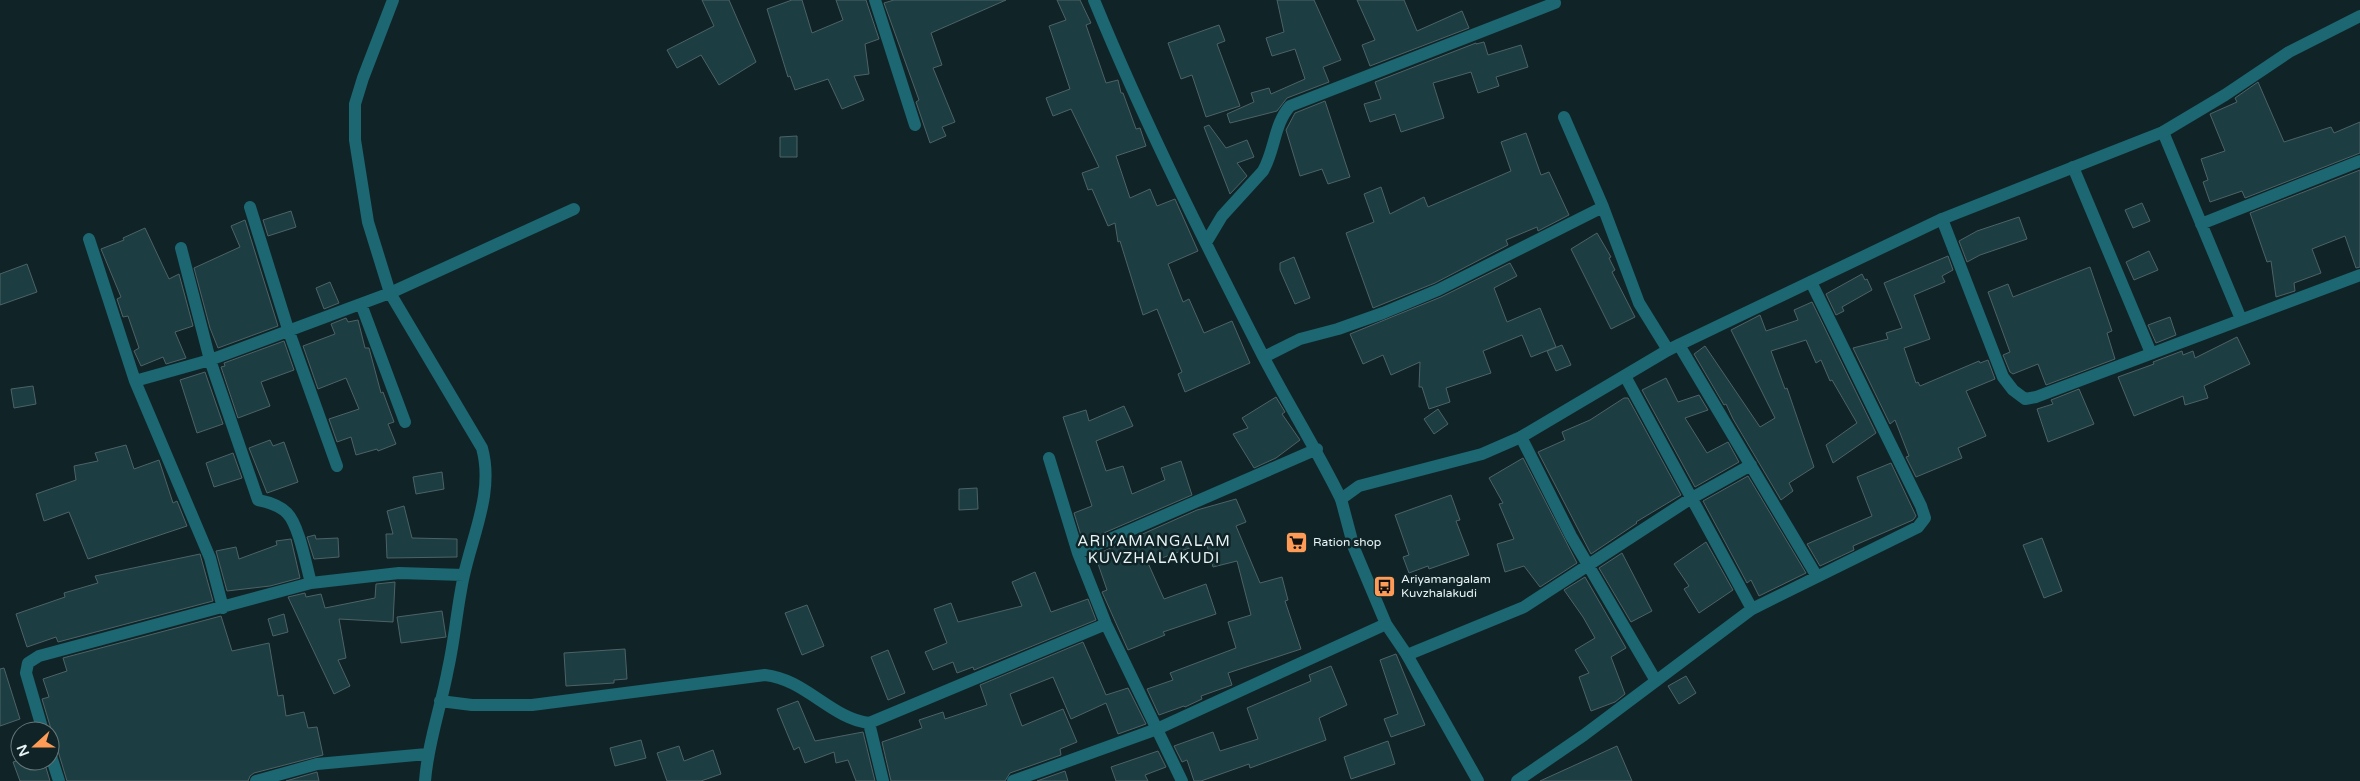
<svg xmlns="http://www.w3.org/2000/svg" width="2360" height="781" font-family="'Varela Round',sans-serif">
	<rect width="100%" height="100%" fill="#102427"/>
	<path fill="#1c3e43" stroke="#4d6266" d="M702,0H729L756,62L719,85L701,55L677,68L667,50L714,26Z
		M792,0H802L812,33L843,20L836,0H866L879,39L865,44L869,74L854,76L864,100L842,109L828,79L795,90L790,76L788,77L767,9Z
		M894,0H1006L931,33L942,65L933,68L955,122L942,127L946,136L930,143L916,102L919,100L884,3Z
		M1057,0H1080L1091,23L1086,25L1106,83L1118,80L1121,93H1123L1136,129L1140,128L1146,146L1116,156L1130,198L1150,189L1157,206L1175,199L1198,251L1168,264L1183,302L1189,299L1204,333L1232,321L1250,363L1185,392L1178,374L1182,372L1157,309L1143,315L1120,241L1118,242L1115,223L1108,226L1092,189L1088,190L1082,173L1099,167L1071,109L1053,116L1046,98L1070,89L1049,26L1066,20Z
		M1277,0H1314L1341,60L1323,67L1329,82L1287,98L1277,111L1230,123L1227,114L1254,102L1251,93L1269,88L1271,94L1305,79L1295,49L1272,56L1266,38L1284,32Z
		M1357,0H1404L1417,31L1462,11L1469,28L1370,66L1362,45L1375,40Z
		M1219,25L1225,41L1217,44L1240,106L1206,117L1192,75L1181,79L1168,43Z
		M1484,42L1488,55L1521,45L1528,67L1496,77L1499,86L1478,93L1471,72L1433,83L1444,118L1401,132L1395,114L1370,122L1364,104L1381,99L1375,82L1476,43V44Z
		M2258,82L2284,142L2331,127L2334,133L2360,122V153L2245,198L2242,191L2210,202L2203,182L2208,180L2201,159L2225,151L2210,114L2237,102L2235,98Z
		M1325,101L1350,177L1328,184L1322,169L1300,176L1286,130L1295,113Z
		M1209,125L1226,148L1247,140L1254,157L1237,163L1247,176L1230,194L1204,127Z
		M1526,133L1541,175L1549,172L1569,215L1538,231L1537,227L1506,240L1508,245L1435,283L1373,308L1346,233L1374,222L1364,194L1381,187L1390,214L1424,197L1428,207L1511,171L1501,142Z
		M797,136V157H780V137Z
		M2360,170V267L2356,268L2345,236L2312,249L2321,273L2294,283L2295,291L2276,297L2271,261L2267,262L2250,213Z
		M2142,203L2150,221L2133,228L2125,210Z
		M291,211L296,227L268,236L263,220Z
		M2019,217L2027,239L1980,255L1967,262L1959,241L1977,231Z
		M245,220L278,326L218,348L210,328L194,268L240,247L231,226Z
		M145,228L169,279L179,274L193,326L175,332L186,358L166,364L163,357L141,366L134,351L139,348L128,316L123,317L117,299L121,297L101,249L124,240L123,238Z
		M1597,233L1611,257L1609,258L1615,270L1612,272L1635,317L1611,329L1571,249Z
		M2149,251L2158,270L2134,280L2126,262Z
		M1948,256L1953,270L1942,276L1945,282L1914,295L1930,339L1904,348L1916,383L1918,382L1920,386L1979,361L1980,363L1988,360L1995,379L1966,391L1986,436L1958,448L1962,458L1916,477L1906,457L1909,456L1895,420L1890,424L1853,348L1888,339L1886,333L1902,328L1884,283Z
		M1294,257L1310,298L1295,304L1280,270V263Z
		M1510,263L1517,276L1494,288L1507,322L1540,308L1556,347L1531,357L1522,335L1483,351L1491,373L1446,388L1450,402L1429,409L1422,387H1419L1420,362L1391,375L1383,355L1363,364L1350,334L1441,297Z
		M27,264L37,292L0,305V274Z
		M2090,267L2112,331L2107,333L2115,359L2046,385L2038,364L2013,374L2010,372L2003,355L2010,352L1988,292L2008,284L2013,297Z
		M1862,274L1865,280L1867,279L1872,290L1842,307L1844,311L1836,315L1826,294Z
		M330,282L339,303L324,309L316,288Z
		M1812,302L1876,433L1833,463L1826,445L1857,423L1832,380L1830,381L1821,360L1816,363L1806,340L1771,351L1785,389L1787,388L1814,467L1789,483L1793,491L1781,500L1733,419L1726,404L1724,405L1694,354L1705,346L1760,427L1775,418L1731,330L1760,315L1766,331L1798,320L1794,310Z
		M2170,317L2176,335L2156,343L2148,325Z
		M346,318L348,322L358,320L365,348H369L381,393L383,392L394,422L388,424L396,444L378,451L377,449L356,455L351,437L337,442L329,419L359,409L346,378L318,389L303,346L335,334L331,324Z
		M2237,337L2250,364L2204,386L2208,398L2185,405L2183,396L2134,416L2118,377L2154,364L2153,362L2182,351L2183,355L2193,351L2195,358Z
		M284,341L294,370L261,382L270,406L238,418L221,367L225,366L224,363Z
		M1562,345L1571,365L1556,371L1547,351Z
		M205,372L223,424L197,433L180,380Z
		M1666,378L1678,402L1699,395L1708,410L1685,418L1707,453L1728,442L1739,462L1695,487L1642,390Z
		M33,386L36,404L14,408L11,389Z
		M2079,389L2094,424L2048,442L2037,409L2053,404L2051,400Z
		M1276,397L1285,412L1282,414L1300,440L1276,458L1254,468L1233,434L1248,428L1242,418Z
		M1624,398H1628L1681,495L1636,522L1637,523L1591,554L1538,452L1565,440L1562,432L1590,420Z
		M1124,406L1133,426L1096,441L1106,471L1123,466L1132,494L1165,480L1161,468L1181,461L1192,495L1083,542L1074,513L1092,506L1063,417L1086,410L1089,421Z
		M1438,409L1448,424L1434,434L1424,419Z
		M270,440L273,446L284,442L298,482L267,493L249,448Z
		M126,445L134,469L159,460L173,503L177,501L187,526L88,559L69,512L44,521L36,494L76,480L74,466L98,461L95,453Z
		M233,453L242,478L214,487L206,463Z
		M1523,458L1577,563L1540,587L1524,566L1505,572L1497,544L1514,539L1499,504L1503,503L1489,478Z
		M1891,463L1916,516L1913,520L1853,546L1854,550L1820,566L1807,544L1872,516L1857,477Z
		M442,472L444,489L416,494L413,477Z
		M1748,476L1806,573L1759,596L1751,580L1747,583L1703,501Z
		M977,488L978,509L959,510V489Z
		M1451,495L1460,520L1456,521L1469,555L1429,569L1428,566L1409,573L1403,557L1409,555L1395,515Z
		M1236,499L1246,522L1236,526L1260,583L1282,577L1288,600L1285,601L1301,649L1228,673L1232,685L1201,696L1202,699L1185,707L1184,706L1159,715L1147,689L1173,680L1170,673L1236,648L1228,622L1251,615L1237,561L1213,567L1206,542L1148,563L1164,599L1206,584L1216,614L1163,632L1165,635L1128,650L1102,592L1107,590L1095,555L1197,510Z
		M404,506L412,538L457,539V557L387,558L386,534H393L387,511Z
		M315,535L316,539L338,538L339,557L314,559L307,537Z
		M2042,538L2062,591L2044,598L2023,545Z
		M291,539L300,578L270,586L227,591L216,551L236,547L239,559L277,545L276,541Z
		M1706,542L1733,590L1699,613L1684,589L1689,586L1674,564Z
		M1622,553L1652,611L1631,622L1599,568Z
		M200,554L213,601L58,642L56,637L27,647L16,614L65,597L64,593L98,583L95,576Z
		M1035,572L1051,612L1088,599L1096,620L974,670L973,667L957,673L953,662L933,670L925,652L947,643L934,609L951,603L958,622L1022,606L1012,582Z
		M1585,577L1626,648L1611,657L1625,694L1615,702L1591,711L1579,677L1589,673L1575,650L1595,638L1583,617L1564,590Z
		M395,582L393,622L339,619L346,658L338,660L350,686L334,694L288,597L305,593L306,597L321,594L325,608L375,598L376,584Z
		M807,605L824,646L802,655L785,613Z
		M442,611L446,637L401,643L397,617Z
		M284,614L288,632L273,636L268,619Z
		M221,616L232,651L269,643L278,696L283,695L286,716L304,712L308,728L317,727L323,755L254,773L250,776L248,781H67L58,751L53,746L50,736L51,729L42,699L49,697L43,679L67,671L63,658Z
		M1083,642L1106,695L1128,688L1146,724L1118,734L1106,703L1071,719L1053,677L1010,694L1022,726L1063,709L1077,742L1060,749L1061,755L1010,773L1005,781H891L882,742L922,728L919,720L943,712L945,719L987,705L980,685Z
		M625,649L627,679L614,680V683L566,686L564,653Z
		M888,650L905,693L888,700L871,657Z
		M1396,654L1425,725L1391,737L1384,719L1398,714L1380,660Z
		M1331,666L1347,705L1319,718L1326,740L1250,768L1249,764L1201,781H1194L1187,760L1182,762L1174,746L1213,732L1220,751L1258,739L1247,708L1311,681L1309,675Z
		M4,668L20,719L0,726V669Z
		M1686,676L1696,693L1679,704L1668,686Z
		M798,701L815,741L863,732L875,781H856L848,760L836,763L834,752L805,763L799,747L794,750L777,709Z
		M641,740L646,758L615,766L610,748Z
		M1388,741L1395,764L1351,779L1344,757Z
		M679,746L684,761L713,750L721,774L701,781H667L657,753Z
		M1617,746L1632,781H1540Z
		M1158,751L1166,767L1145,775L1148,781H1116L1111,767Z
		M20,760L44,761L50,781H20L13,762Z
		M1065,771L1068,781H1037Z
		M317,772L319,781H286Z"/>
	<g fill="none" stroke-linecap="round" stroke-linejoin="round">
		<path stroke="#1c6772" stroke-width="12" d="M390,293L574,209"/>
		<path stroke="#1c6772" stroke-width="12" d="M393,0L363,78L355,104V140L368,222L390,293L482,448C494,491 473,534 464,575C457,606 455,638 448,669C441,707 428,742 425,781
			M875,0L915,125
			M1094,0C1144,122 1203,239 1263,356C1288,404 1317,450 1341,499
			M1564,117L1603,207L1639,303L1668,350
			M2163,132L2241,319
			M2073,167L2151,353
			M250,207L288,329L337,466
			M1942,219L2003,377L2013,390L2025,399L2036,397L2360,275
			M2201,224L2360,161
			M89,239L135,381L210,558L223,608
			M1207,241L1222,216L1263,171C1275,150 1274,124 1290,106L1555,3
			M181,248L210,360L258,500C268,502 279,505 287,513C299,525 306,565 311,583
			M361,304L405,422
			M1679,345L1816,575
			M1264,357L1300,339L1338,329L1383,313L1438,290L1603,207
			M1625,376L1752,609
			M135,381L210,360L390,293
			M1521,437L1571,536L1656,681
			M1049,458L1078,553L1106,624L1182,781
			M1078,553L1317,449
			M1407,655L1524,607L1690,499L1751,465
			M440,701L472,705H532L765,675C805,679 832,719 869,723L1106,624
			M869,723L883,781
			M43,731L26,673L28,663L39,656L311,583L399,573L464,575
			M50,753L59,781
			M256,781L317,764L427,754
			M1517,781L1584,735L1752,609L1918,527L1925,518L1921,506L1811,282"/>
		<path stroke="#1c6772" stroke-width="12" d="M1013,781L1157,729L1386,624
			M1478,781L1407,655L1386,624L1354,548L1341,499L1359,486L1482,454L1521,437L1668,350L1942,219L2163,132L2225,95L2289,52L2360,16"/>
	</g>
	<defs>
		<symbol id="supermarket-square" viewBox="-11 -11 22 22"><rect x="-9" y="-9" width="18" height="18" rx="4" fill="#fe9c57" stroke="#102427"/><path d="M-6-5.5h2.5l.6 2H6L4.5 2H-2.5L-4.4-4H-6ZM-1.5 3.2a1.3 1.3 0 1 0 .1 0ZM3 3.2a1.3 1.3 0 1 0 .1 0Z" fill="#111"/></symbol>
		<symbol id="bus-square" viewBox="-11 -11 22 22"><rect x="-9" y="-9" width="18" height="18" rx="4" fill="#fe9c57" stroke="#102427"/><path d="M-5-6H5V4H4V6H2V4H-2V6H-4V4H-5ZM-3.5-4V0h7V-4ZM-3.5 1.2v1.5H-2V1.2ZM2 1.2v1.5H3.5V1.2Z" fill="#111"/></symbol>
	</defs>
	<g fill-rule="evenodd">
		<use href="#supermarket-square" x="1284" y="530" width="25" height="25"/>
		<use href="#bus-square" x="1372" y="574" width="25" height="25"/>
	</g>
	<g text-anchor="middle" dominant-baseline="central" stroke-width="5" stroke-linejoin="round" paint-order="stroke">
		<g font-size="12" fill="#e7f3f5" stroke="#102427" text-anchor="start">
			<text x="1313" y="542">Ration shop</text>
			<text x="1401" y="579">Ariyamangalam<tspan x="1401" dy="14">Kuvzhalakudi</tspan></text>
		</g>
		<g font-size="15" letter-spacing="1" fill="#e7f3f5" stroke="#102427">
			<text x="1154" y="541">ARIYAMANGALAM<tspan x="1154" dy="17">KUVZHALAKUDI</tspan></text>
		</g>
	</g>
	<g transform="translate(35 746) rotate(249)"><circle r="24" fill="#102427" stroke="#667779"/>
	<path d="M0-4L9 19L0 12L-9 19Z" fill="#fe9c57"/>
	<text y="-8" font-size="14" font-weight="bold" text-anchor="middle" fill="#e7f3f5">N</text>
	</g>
</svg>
